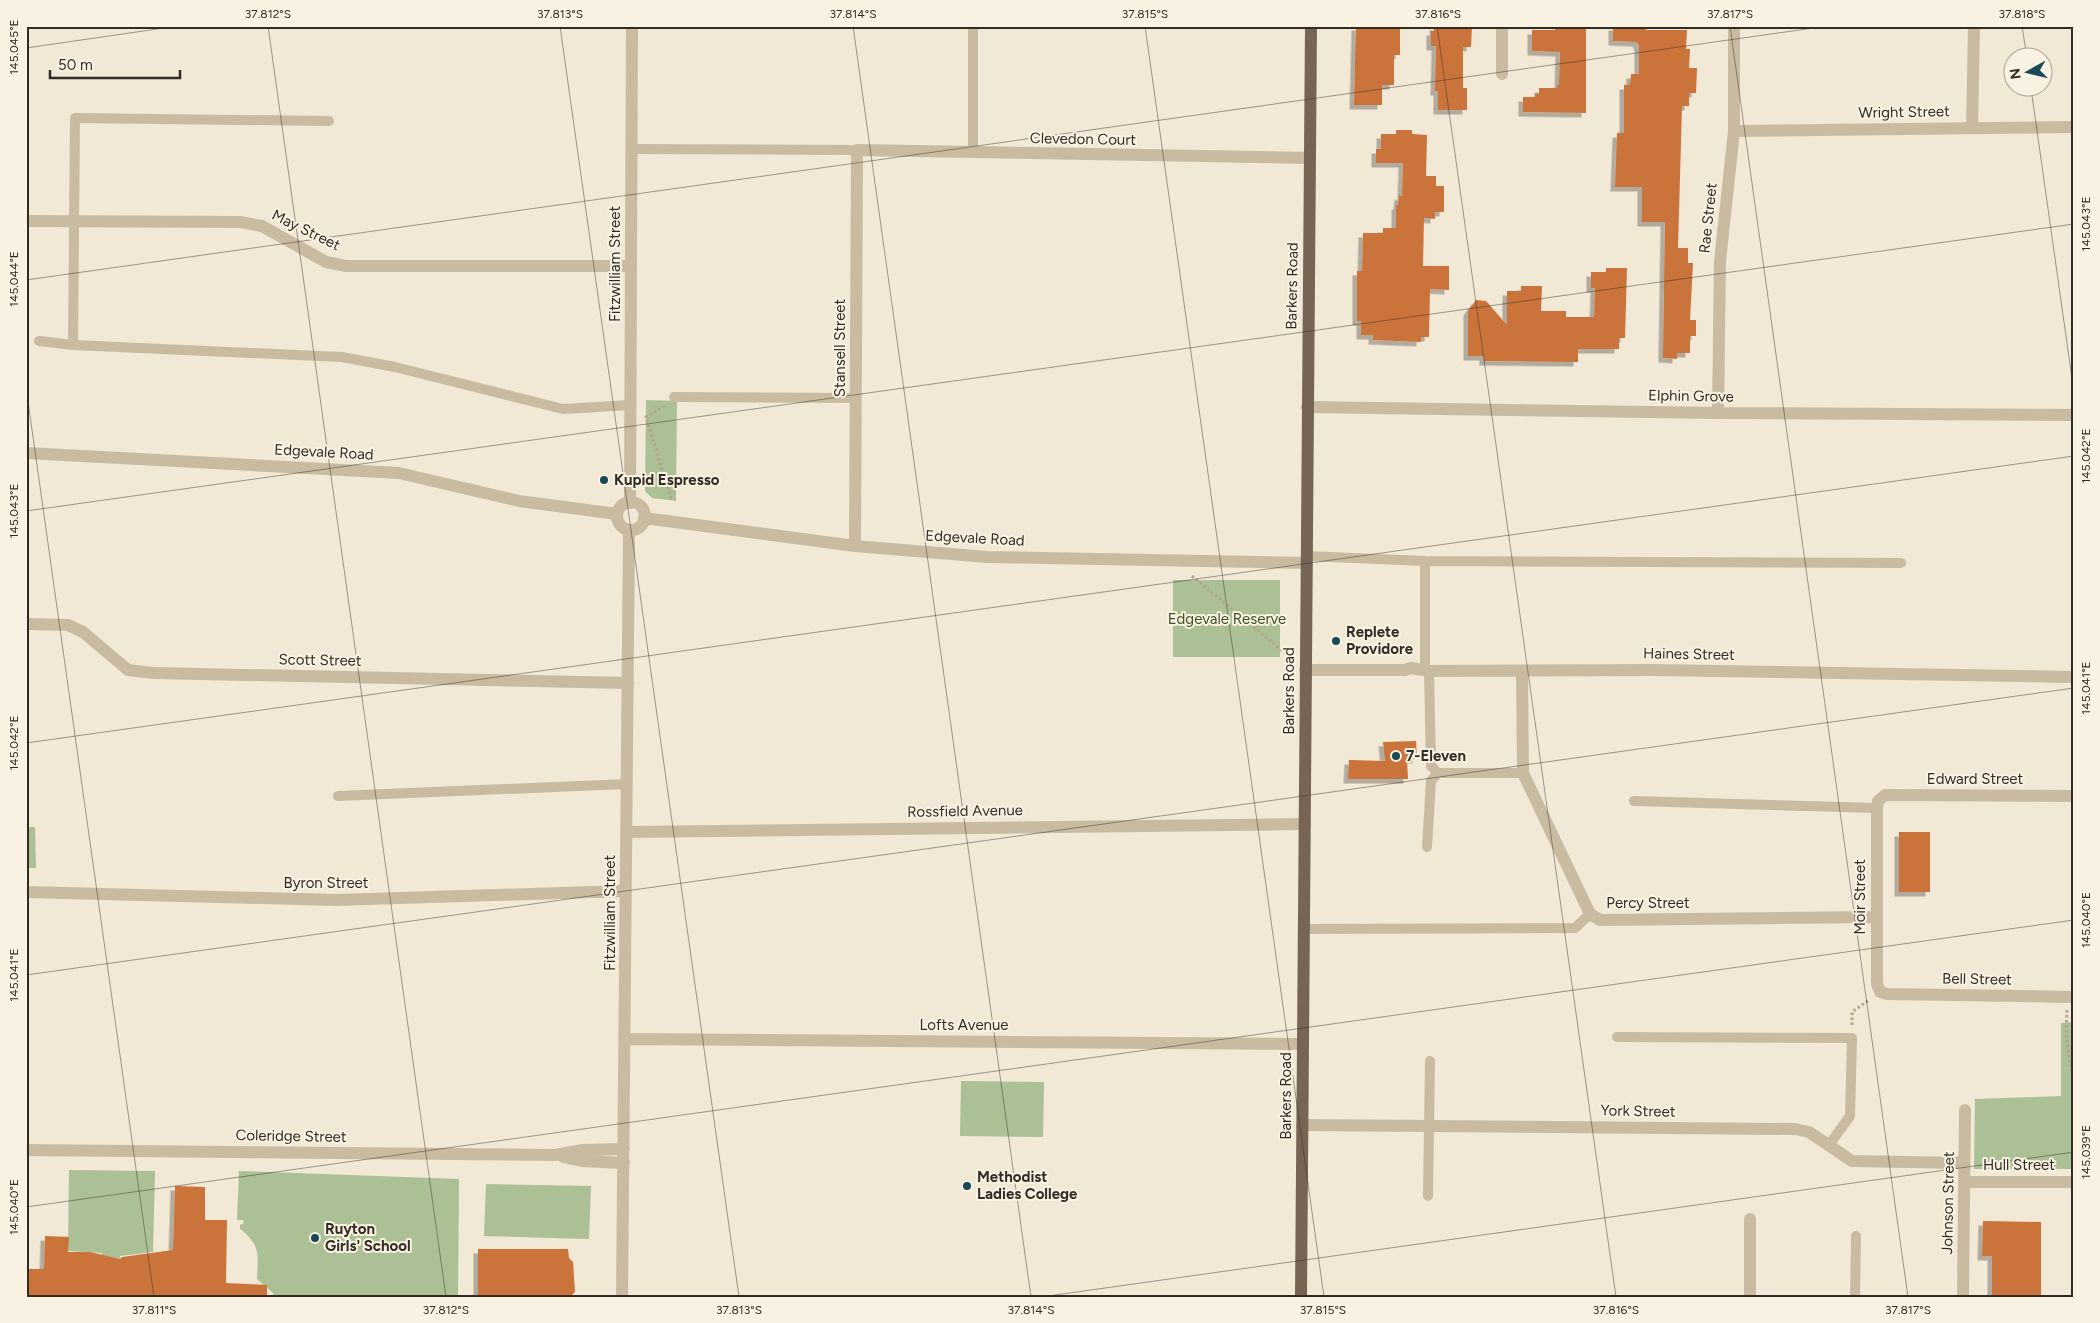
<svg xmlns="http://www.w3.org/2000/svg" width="2100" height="1323" font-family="Figtree,sans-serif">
	<defs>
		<filter id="shadow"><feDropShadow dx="-4.5" dy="4.5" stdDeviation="0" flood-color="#0004"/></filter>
	</defs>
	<rect width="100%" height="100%" fill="#f1e8d6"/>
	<path fill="#acc096" d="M646,400L677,401L676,501L652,498L645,491Z
		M1173,580H1280V657H1173Z
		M26,827H35L36,868H26Z
		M2074,1022V1169H1974L1975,1099L2061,1096V1023Z
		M961,1081L1044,1082L1043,1137L960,1136Z
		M69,1170L155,1171L153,1252L120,1256V1259L102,1256V1253L68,1251Z
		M239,1171L459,1179L458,1297H274L273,1293L257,1279C258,1255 261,1245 240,1229V1225L244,1223L243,1220H237Z
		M486,1184L591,1186L589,1239L484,1236Z"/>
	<path fill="#ca733b" filter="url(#shadow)" d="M1356,26L1400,27V55H1394V85H1382V105H1354Z
		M1434,26H1472L1471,47H1463V88H1467V110H1438V91H1435L1436,46H1431V31H1434Z
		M1572,26H1586V113L1523,112V97H1535V94H1539V88H1557V85H1559L1560,52L1532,51V30H1555V28H1572Z
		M1613,26H1646V30H1687L1686,49H1690L1689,68H1697L1696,93H1689V106H1682L1678,248H1688V263H1693L1690,320H1696V336H1690V353H1677V359L1663,358L1665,222H1642V187H1615L1617,133H1624V85H1630L1631,74H1639V46L1637,42L1613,41Z
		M1396,130H1412V134L1427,135L1426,176H1436V186H1444V212H1435V219L1424,218L1423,266H1449V290L1430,289L1429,337H1421V342L1373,340V335H1361V321H1357V271H1362L1363,233H1383V228H1396V205H1398L1399,195L1402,196L1403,163H1376V149H1381V134H1396Z
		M1606,268H1627L1625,338H1619V349H1578V362L1484,361V356H1468V311L1476,300L1486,301L1507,325V291H1521V286H1542L1541,311H1566V317H1594L1595,288H1591V272H1606Z
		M1416,741L1417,759H1407L1408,779H1348L1349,760L1385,761L1383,742Z
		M1899,832H1930V892H1899Z
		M175,1186L205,1187V1220H227L226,1283L267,1285V1297H26V1269H44L45,1236L69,1237L68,1252H90L120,1259L122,1257L173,1250Z
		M1983,1221L2041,1222V1296H1992V1256H1982Z
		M478,1249H568L569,1258L573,1262L575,1292L570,1297H478Z"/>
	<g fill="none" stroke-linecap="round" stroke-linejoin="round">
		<path stroke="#b5a48c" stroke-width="3" stroke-dasharray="2.5 2.5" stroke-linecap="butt" d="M665,406L646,417L672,501
			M1192,576L1291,658
			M2067,1010L2066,1034L2074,1088
			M1852,1025V1012L1869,1000"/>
		<path stroke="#c9baa2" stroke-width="10" d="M632,149L857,150
			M973,153V26
			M39,341L73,345L342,357L395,367L563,409L631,405
			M73,345L75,118L329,121
			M674,397L856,398
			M1306,556L1425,561L1901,563
			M1425,669V561
			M1429,671L1431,766L1438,773H1523
			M338,796L627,784
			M1634,801L1877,808
			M1427,847L1431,781L1438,773
			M1304,929L1575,928L1590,914
			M1617,1037L1852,1038L1850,1116L1829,1145
			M1428,1196L1430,1061
			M1855,1297L1856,1236"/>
		<path stroke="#c9baa2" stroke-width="12" d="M1502,74V26
			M1972,127L1974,26
			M1734,131L2074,127
			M26,221L240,222L262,226L326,262L346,266H631
			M1307,407L1718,413L2074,415
			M1718,413L1720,261L1734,131V26
			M26,453L399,473L519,501L617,514
			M617 516a14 14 0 1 1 28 0a14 14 0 1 1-28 0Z
			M630,503L632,26
			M644,518L855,546L987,557L1306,563
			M855,546L857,150L1310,158
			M26,624L68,625L83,632L128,670L154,673L628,683
			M1305,670H1405L1411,668L1429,671L1654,670L2074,677
			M1522,671L1523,773L1590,914L1600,920L1876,917
			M2074,796L1885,795L1878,801L1877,808V984L1880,992L1887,994L2074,997
			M627,832L1305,824
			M26,892L337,900L625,891
			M625,1039L1303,1044
			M1302,1125L1795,1129L1809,1132L1852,1161L1964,1163
			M26,1150L555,1155L583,1150L624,1149
			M563,1157L582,1161L624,1163
			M1964,1182H2074
			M622,1297L629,530
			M1750,1297V1219
			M1963,1297L1965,1110"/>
		<path stroke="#766555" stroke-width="12" d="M1301,1297L1311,26"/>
	</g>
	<path fill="none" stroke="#332c25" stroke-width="1" stroke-opacity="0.45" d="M268,26L446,1297M560,26L739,1297M853,26L1031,1297M1145,26L1324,1297M1437,26L1616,1297M1730,26L1908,1297M2022,26L2027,58M26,48L178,26M2031,88L2074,393M26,280L1828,26M26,387L154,1297M26,511L2074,224M26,743L2074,456M26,975L2074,688M26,1207L2074,920M1041,1297L2074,1152"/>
	<g fill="#194956" stroke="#f9f2e2" stroke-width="2">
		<circle cx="604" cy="480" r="5"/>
		<circle cx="1336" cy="641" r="5"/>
		<circle cx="1396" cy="756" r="5"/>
		<circle cx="967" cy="1186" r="5"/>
		<circle cx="315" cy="1238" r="5"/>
	</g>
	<g text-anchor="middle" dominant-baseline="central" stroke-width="4" stroke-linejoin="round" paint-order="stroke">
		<g font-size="15" fill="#332c25" stroke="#f9f2e2">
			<text transform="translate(1904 112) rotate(-1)">Wright Street</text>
			<text transform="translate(1083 139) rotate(1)">Clevedon Court</text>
			<text transform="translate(1708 218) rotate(-84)">Rae Street</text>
			<text transform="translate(306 230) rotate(26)">May Street</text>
			<text transform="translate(615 264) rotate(-90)">Fitzwilliam Street</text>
			<text transform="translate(1292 286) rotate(-89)">Barkers Road</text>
			<text transform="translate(840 348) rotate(-90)">Stansell Street</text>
			<text transform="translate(1691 396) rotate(1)">Elphin Grove</text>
			<text transform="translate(324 452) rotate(3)">Edgevale Road</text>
			<text transform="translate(975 538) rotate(3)">Edgevale Road</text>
			<text transform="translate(1689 654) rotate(1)">Haines Street</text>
			<text transform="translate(320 660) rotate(1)">Scott Street</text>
			<text transform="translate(1289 691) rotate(-90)">Barkers Road</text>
			<text x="1975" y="779">Edward Street</text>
			<text transform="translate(965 811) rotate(-1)">Rossfield Avenue</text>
			<text x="326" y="883">Byron Street</text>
			<text transform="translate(1860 897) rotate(-90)">Moir Street</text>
			<text x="1648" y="903">Percy Street</text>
			<text transform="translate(610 913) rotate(-90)">Fitzwilliam Street</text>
			<text transform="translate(1977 979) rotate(1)">Bell Street</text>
			<text x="964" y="1025">Lofts Avenue</text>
			<text transform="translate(1286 1096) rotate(-90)">Barkers Road</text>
			<text transform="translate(1638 1111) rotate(1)">York Street</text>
			<text transform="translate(291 1136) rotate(1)">Coleridge Street</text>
			<text x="2019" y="1165">Hull Street</text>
			<text transform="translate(1948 1203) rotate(-89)">Johnson Street</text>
		</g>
		<g font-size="15" font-weight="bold" fill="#332c25" stroke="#f9f2e2" text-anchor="start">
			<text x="614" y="480">Kupid Espresso</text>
			<text x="1346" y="632">Replete<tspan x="1346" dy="17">Providore</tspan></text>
			<text x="1406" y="756">7-Eleven</text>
			<text x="977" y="1177">Methodist<tspan x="977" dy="17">Ladies College</tspan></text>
			<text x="325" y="1229">Ruyton<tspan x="325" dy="17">Girls' School</tspan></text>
		</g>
		<g font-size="15" fill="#3c5228" stroke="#f9f2e2">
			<text x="1227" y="619">Edgevale Reserve</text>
		</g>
	</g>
	<rect width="2100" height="1323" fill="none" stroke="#f9f2e2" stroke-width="55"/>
	<g transform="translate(2028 72) rotate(262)"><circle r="24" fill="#f9f2e2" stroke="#aaa396"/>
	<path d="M0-4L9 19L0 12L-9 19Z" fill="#194956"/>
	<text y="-8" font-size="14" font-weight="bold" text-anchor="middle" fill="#332c25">N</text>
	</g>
	<path d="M50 70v8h130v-8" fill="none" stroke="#332c25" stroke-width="2.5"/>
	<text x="58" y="70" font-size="15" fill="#332c25" stroke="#f9f2e2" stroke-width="4" paint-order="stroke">50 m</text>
	<rect x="28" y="28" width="2044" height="1268" fill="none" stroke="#332c25" stroke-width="2"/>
	<g font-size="12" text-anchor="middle" fill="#332c25">
		<text x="268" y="18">37.812°S</text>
		<text x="560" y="18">37.813°S</text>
		<text x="853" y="18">37.814°S</text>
		<text x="1145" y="18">37.815°S</text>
		<text x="1438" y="18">37.816°S</text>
		<text x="1730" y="18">37.817°S</text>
		<text x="2022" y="18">37.818°S</text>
		<text transform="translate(14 47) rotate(-90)" y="4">145.045°E</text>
		<text transform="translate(2086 224) rotate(-90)" y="4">145.043°E</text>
		<text transform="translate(14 279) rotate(-90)" y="4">145.044°E</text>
		<text transform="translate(2086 456) rotate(-90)" y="4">145.042°E</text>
		<text transform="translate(14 511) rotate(-90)" y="4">145.043°E</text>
		<text transform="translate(2086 688) rotate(-90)" y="4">145.041°E</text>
		<text transform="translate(14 743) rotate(-90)" y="4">145.042°E</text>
		<text transform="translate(2086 920) rotate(-90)" y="4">145.040°E</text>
		<text transform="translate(14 975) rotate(-90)" y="4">145.041°E</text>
		<text transform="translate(2086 1152) rotate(-90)" y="4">145.039°E</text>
		<text transform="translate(14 1207) rotate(-90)" y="4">145.040°E</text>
		<text x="154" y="1314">37.811°S</text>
		<text x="446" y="1314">37.812°S</text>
		<text x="739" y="1314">37.813°S</text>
		<text x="1031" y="1314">37.814°S</text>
		<text x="1323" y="1314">37.815°S</text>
		<text x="1616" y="1314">37.816°S</text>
		<text x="1908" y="1314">37.817°S</text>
	</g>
</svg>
